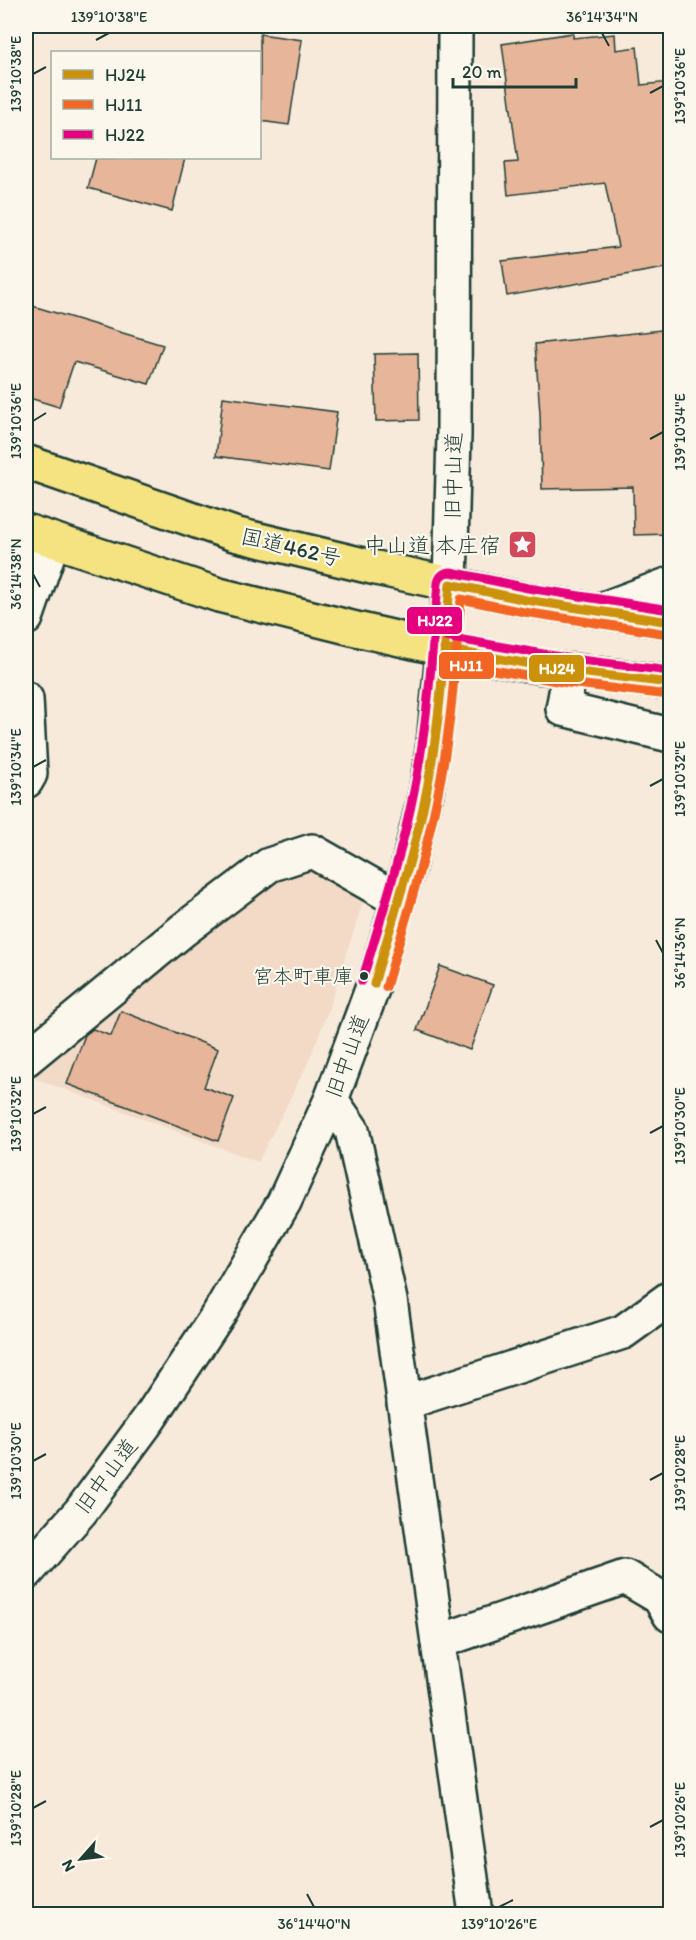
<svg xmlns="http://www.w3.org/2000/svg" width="696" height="1940" font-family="Itim,'Klee One',sans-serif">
	<rect width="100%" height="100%" fill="#f7eadb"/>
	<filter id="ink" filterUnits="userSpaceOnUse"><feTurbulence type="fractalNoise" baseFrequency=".0167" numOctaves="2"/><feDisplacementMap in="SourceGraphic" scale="12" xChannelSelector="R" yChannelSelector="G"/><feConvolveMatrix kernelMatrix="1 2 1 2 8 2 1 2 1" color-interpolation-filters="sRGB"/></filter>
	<g filter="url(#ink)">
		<path fill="#f2dac7" d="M295,869H309L366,892L327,1014L308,1063L258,1162L26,1075L183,930Z"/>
		<path fill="#e7b599" stroke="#1f3d34" stroke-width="1.5" d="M573,33V38L615,34L616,50L637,47L641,85L670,82V267L507,296L502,261L618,247L605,183L508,195L505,163L518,162L502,44Z
			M260,34L302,40L289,125L260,121Z
			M96,158H185L172,211L88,188Z
			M26,304L163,345L149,384L74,362L59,407L26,397Z
			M670,329V534L634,535L633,487L542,489L540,413L535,344Z
			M418,353L419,420L376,421L374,354Z
			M223,397L337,412L329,471L216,456Z
			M440,966L493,985L470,1050L417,1030Z
			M121,1011L218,1049L204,1087L234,1098L218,1141L67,1084L85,1035L93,1029L111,1036Z"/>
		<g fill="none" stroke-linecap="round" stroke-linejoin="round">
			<defs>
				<path id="street" d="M598,611L670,584
					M26,618L53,540
					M570,671L563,709L670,735
					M26,699L30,774L26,781
					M26,1059L183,930L269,865L312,851L398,900
					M404,1403L623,1332L670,1298
					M438,1642L625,1577L659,1597L670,1615"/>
				<path id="secondary" d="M331,1100L352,1130L390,1300L476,1914
					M26,1573L81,1511L149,1419L220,1312L284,1202L331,1100L374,984L408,868L426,793L434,743L450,584L454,435L455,26"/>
				<path id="highway" d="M26,462L234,534L376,568L526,600L670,622
					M26,531L219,595L356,629L444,649L543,667L670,683"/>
			</defs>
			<use href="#street" stroke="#1f3d34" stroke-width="38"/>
			<use href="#secondary" stroke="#1f3d34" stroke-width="38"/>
			<use href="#highway" stroke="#1f3d34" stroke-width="38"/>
			<use href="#street" stroke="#fbf7ec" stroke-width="33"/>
			<use href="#secondary" stroke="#fbf7ec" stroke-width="33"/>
			<use href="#highway" stroke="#f5e382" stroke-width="33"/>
			<defs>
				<path id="bus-1" d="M444,649L570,671L670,683
					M374,984C392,921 413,858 426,794C440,725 444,654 450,584L526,600L670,622"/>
				<path id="bus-2" d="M442,661L568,683L669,695
					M386,987C404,925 424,862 437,798C451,732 455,665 461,599L524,612L668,634"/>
				<path id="bus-3" d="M446,637L572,659L670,671
					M362,981C381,918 401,856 414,791C428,723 432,653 438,583C439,576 444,572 451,572L528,588L670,610"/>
			</defs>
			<use href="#bus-1" stroke="#fbf7ec" stroke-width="14"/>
			<use href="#bus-2" stroke="#fbf7ec" stroke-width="14"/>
			<use href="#bus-3" stroke="#fbf7ec" stroke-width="14"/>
			<use href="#bus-1" stroke="#cc910a" stroke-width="9"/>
			<use href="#bus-2" stroke="#f26522" stroke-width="9"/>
			<use href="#bus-3" stroke="#e5007d" stroke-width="9"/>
		</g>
	</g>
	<path fill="none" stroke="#1f3d34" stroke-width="2" d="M602,33L609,46M96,40L109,33M33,74L46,67M650,93L663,86M33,421L46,413M650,439L663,432M33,574L40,587M33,767L46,760M650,786L663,779M656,940L663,953M33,1114L46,1107M650,1133L663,1126M33,1461L46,1454M650,1480L663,1473M33,1808L46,1801M650,1827L663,1820M307,1894L314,1907M499,1907L513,1900"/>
	<defs>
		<symbol id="sight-square" viewBox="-11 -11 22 22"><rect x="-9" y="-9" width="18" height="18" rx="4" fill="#d1495b" stroke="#fbf7ec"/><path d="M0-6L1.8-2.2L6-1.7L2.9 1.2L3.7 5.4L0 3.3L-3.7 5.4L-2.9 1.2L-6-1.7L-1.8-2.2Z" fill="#fff"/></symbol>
	</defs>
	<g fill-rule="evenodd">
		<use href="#sight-square" x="506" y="528" width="33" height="33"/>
	</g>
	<circle fill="#1f3d34" stroke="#fbf7ec" stroke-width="2" cx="364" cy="976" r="5"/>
	<g text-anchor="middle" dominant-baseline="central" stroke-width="4.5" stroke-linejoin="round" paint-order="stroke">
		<g font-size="20" fill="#1f3d34" stroke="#fbf7ec" text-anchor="end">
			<text x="353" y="976">宮本町車庫</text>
		</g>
		<g font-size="22" fill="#1f3d34" stroke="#fbf7ec">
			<text transform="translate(453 476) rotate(-89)">旧中山道</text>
			<text transform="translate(291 547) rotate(13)">国道462号</text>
			<text transform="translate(347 1056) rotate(-70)">旧中山道</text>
			<text transform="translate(106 1476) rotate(-53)">旧中山道</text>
		</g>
		<g font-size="22" fill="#1f3d34" stroke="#fbf7ec" text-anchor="end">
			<text x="501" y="545">中山道 本庄宿</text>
		</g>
	</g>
	<g stroke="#fbf7ec" stroke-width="2">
		<rect x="406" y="606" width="57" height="29" rx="6" fill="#e5007d"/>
		<rect x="438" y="651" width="57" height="29" rx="6" fill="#f26522"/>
		<rect x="528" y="654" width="57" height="29" rx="6" fill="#cc910a"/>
	</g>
	<g font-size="16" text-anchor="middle" font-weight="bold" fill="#fff">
		<text x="435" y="626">HJ22</text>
		<text x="466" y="671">HJ11</text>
		<text x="557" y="674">HJ24</text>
	</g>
	<rect width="696" height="1940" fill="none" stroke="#fbf7ec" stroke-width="66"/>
	<rect x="51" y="51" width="210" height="108" fill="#fbf7ec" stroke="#a3ada2" stroke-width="1.5"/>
	<rect x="63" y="70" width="30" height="9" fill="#cc910a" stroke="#a3ada2" stroke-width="1.5"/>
	<text x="105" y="81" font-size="18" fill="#1f3d34">HJ24</text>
	<rect x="63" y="100" width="30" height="9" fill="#f26522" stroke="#a3ada2" stroke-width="1.5"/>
	<text x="105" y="111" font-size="18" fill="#1f3d34">HJ11</text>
	<rect x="63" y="130" width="30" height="9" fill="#e5007d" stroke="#a3ada2" stroke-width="1.5"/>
	<text x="105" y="141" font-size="18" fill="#1f3d34">HJ22</text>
	<g transform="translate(81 1859) rotate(242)" stroke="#fbf7ec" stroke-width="4.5" paint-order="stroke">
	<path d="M0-4.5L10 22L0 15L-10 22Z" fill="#1f3d34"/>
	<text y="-9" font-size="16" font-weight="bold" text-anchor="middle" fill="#1f3d34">N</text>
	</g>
	<path d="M453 78v9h123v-9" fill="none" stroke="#1f3d34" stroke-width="3"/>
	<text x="462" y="78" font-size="18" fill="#1f3d34" stroke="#fbf7ec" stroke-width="4.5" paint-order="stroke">20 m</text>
	<rect x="33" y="33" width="630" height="1874" fill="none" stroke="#1f3d34" stroke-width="2"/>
	<g font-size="15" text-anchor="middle" fill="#1f3d34">
		<text x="109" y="22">139°10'38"E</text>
		<text x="602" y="22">36°14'34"N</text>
		<text transform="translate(16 74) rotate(-90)" y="5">139°10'38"E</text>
		<text transform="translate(680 86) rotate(-90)" y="5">139°10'36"E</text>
		<text transform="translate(16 421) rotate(-90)" y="5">139°10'36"E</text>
		<text transform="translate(680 432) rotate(-90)" y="5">139°10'34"E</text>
		<text transform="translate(16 574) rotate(-90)" y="5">36°14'38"N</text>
		<text transform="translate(16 767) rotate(-90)" y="5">139°10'34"E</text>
		<text transform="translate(680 779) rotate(-90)" y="5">139°10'32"E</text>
		<text transform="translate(680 953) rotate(-90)" y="5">36°14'36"N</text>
		<text transform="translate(16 1114) rotate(-90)" y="5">139°10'32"E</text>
		<text transform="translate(680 1126) rotate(-90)" y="5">139°10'30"E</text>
		<text transform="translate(16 1461) rotate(-90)" y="5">139°10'30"E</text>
		<text transform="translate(680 1473) rotate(-90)" y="5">139°10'28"E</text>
		<text transform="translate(16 1808) rotate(-90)" y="5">139°10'28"E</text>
		<text transform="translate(680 1820) rotate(-90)" y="5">139°10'26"E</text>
		<text x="314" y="1929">36°14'40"N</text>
		<text x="499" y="1929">139°10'26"E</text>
	</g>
</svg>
